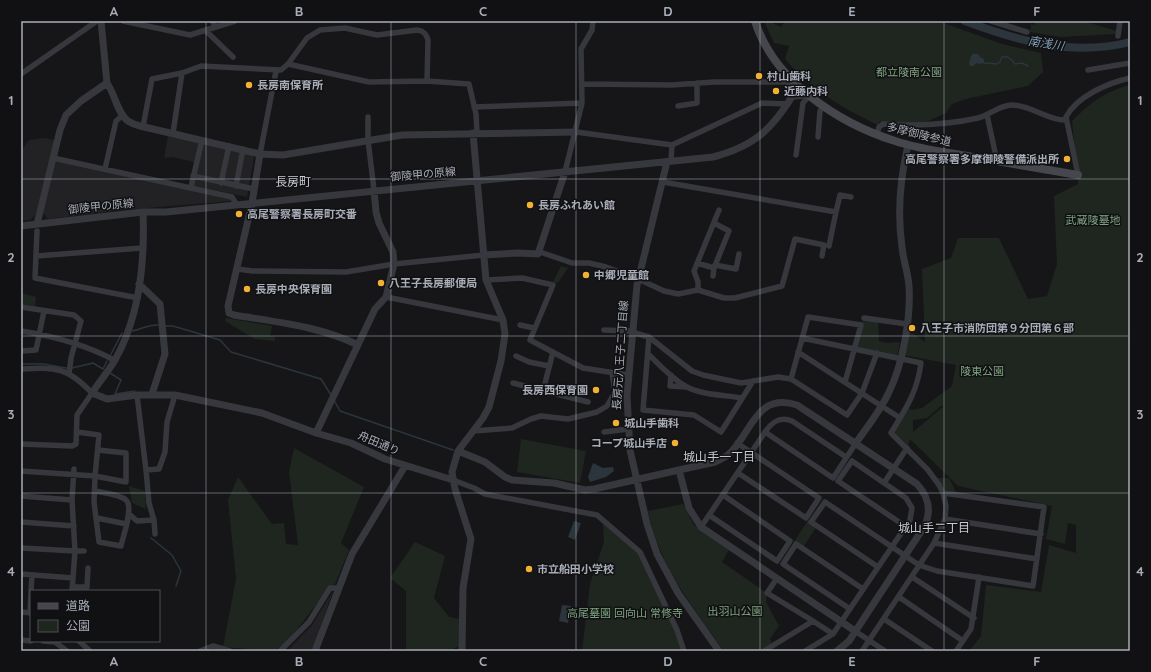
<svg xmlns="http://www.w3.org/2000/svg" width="1151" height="672" font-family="Quicksand,'Noto Sans JP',sans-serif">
	<rect width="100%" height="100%" fill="#161618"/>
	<path fill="#222225" d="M168,136L252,154L254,158L247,197L194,186V162L173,157L164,158Z
		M43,138L55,140L36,214L30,220L21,221V148H23L29,140Z
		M61,160L232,198V201L123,210L48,219L43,213L56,162Z
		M333,591L312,651H287L312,625Z"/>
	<path fill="#1e261f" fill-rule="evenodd" d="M764,21H769L781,27L785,21H938L1002,44L1041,53L1043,72L1028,86L966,99L952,104L946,113L926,122L912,124L879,122L878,125C842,108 810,89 785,59L789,46L774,43Z
		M1036,21H1083L1117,31L1116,34L1060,37L1030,32L1031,24L1034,25Z
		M1130,85V651H969L981,636L986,585L1041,592L1049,545L1076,553V525L1068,523L1065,544L1046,539L1052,506L958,486L910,439L907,448L891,433L907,407L912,410L922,408L952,386L956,365L903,355L908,333L914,334L925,342L922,269L951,258L958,238H999L1028,299L1047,296L1057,264L1054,196L1078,184L1072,121C1091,102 1104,92 1130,85ZM941,406H944L913,432V420L927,418Z
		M561,266L568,268L558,283L553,282Z
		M21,293L36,297L35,306L21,304Z
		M226,318L272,326L270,336L275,337V341L255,339L225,321Z
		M864,318L878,320L879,341L886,343L900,342L897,357L855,349L861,325Z
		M521,439L586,451L580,483L517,472Z
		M294,448L364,487L341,543L349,550L335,584L330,587L288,641L274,651L223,647L236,579L228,500L238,477L272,524L284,523L286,544L298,545L289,472Z
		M937,478H949L956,492L943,490Z
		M129,486L145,491L146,509L132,503Z
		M683,504L694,525L729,550L722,562L767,593L766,602L779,626L770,639L773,645L764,651H724C693,607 659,566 648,511Z
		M603,520L640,552L684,651H582L590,584L604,542Z
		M808,520L817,526L802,549L794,542Z
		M415,542L445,556L434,598L449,617L464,620L465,643L449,651H406V591L390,578Z"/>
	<path fill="#2c353c" d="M972,54H978L980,57L984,59V63L979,64L977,63L973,66H970L969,62Z
		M593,463L603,468L613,467L614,471L606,477L590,482L588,477Z
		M574,521L581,523L575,540L568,537Z
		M562,605L571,606L568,623L559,621Z"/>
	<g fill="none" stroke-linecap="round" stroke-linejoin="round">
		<path stroke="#2c353c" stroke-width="1.5" d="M984,63L997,64L1000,62L1002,57C1009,56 1011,59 1015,64L1022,63L1028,66
			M165,326H173L220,340L231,352L321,379L331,395
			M131,331C143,330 146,324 159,325
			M111,354L122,333
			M21,364H44L66,368
			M72,368L93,363L103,369L107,361
			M110,373L121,380L115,394L135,391
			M334,400L340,411L453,450
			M151,538L172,555L181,571L176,586"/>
		<path stroke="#2c353c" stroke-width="8" d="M965,21C1018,41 1073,57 1130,42"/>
		<path stroke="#37383d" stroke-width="5.5" d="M123,21L190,35L235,21
			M212,21L216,27
			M991,21L1027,32
			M206,31L233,57
			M1118,36L1120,21
			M288,64L369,82L427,81L469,84L476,114L477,133
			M1088,70L1130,63
			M21,74L97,21
			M582,84L672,85L714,82H787L791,80
			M678,106L697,103V83
			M474,107L582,103
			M987,115L997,161
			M368,117V140L374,190
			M143,127L152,79L182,73L201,66L281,70L288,64L307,38L320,30L345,28L377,35L417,30C423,31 426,33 428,40L427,81
			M576,132L672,145L762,103L788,104
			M173,133L182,73
			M877,134L879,127L883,124C914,126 947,125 978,118C990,115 999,105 1012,105C1031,105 1047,120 1065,120
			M818,137L820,111L824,106
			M260,154L276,71
			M796,155L803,103L810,95
			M53,158L232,197L237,205
			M671,161L672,145
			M105,169L116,121L123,115
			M565,172L582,103L581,49L592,30L593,21
			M1078,175L1066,117C1077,96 1108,83 1130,78
			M193,176L254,189
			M663,182L836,212L840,195L851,197
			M221,183L229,146
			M236,186L243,149
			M191,187L202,140
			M37,231L35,278L138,298
			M829,246L836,212
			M540,252L572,263H589L606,267L634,277L664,291L678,294L698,290L724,298H735L782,286L795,239L824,245L822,256
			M36,256L142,248
			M697,263L714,268L729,231L714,223
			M715,265L736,269L739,254
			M238,269L252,271L346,272L394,264L484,255
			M713,276L714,268
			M486,280L522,278L553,285L530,340L583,368L628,375
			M698,290V282L694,271L719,210
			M386,297L503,320
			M21,307L74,315L81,321L71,358L69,374
			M864,318L907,324
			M520,325L534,328
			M604,330L628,331L649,337L692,371L703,375L741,383L778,377L791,379L847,415L862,393L877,353
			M21,331C53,336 86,345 114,360
			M649,337L643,410L694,415L721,432L753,381
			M802,338L921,363C917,393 906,408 891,433L928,470L939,485L943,493L946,506L945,519L934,543L862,651
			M21,351L36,350L44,311
			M798,352L900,418
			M648,354C660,365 672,379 687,387C702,395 725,395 742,398
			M516,356L529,362L549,366
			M21,369C56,367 67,367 92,393L77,415L76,444L72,446L21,444
			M671,375L670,386L686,387
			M791,379L808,317L861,325L845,382
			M513,383L588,402
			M543,391L553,352
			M137,395L146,470L159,469L165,452L167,422L175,395
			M473,431L512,428L531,419L541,416L568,419L597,412L607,406L615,392L612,373
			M604,432L628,429
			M765,432L833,478L856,443
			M737,443L819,498L806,518L738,473
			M21,471L95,476L99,435L77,432
			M453,480L474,488L485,494L597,515L640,552L677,630L684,651
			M884,483L907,448
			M95,491C103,493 120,494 126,500C134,507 123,536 121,546L99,542L94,502L95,476L126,482V453L98,450
			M21,496L72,500
			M129,514L137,521L154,520L149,503L146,470
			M709,515L777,561L790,541L723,495
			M97,518L126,524
			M945,519L1041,534
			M154,520L155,534
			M21,522L74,526
			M701,527L765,432C772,422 780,416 792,421L846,457
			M934,543L1037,559
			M21,548L75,551L72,500L74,469
			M878,567L811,522L825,502L919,565L937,571L1033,586L1044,507L943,493
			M21,574L73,578
			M912,577L974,618
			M777,578L767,593L813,621
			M72,587H87L88,568
			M31,591L32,575
			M72,591L75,551H84
			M899,597L963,641
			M850,609L783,564L796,544L863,589
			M21,612L31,613
			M30,613L31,593
			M884,619L932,651
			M855,631L885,651
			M21,640L31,641
			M43,641L55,642L67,651
			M79,641L90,651
			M200,651L213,646L230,651
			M280,651L309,622L330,588H338
			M764,651L813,621L833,634L910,520L912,508L906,498L852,461L838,481L905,526
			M805,651L833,634
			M956,651L971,629L979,577"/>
		<path stroke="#37383d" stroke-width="7" d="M101,21L107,83C115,94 117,113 128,121C131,123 136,125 140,126L260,154L283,155L402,135L576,132
			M789,82L793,96L810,95
			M260,154L252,203L228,306L229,313L234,315C276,322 319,326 358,345
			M667,162L637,285L627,396L630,450L647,524L657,554L678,593L719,651
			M143,212C145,262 140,316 115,360C108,372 99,382 92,393L107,399L137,395H175L262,413L316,433L351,443L385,459L453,480
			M37,224L60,130L66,115L81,101L107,83
			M21,226L143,212H166L713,157C760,145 774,125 799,86
			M484,255L518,253L538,254L565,172
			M139,284L160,304L165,354L152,394
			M316,433L375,309L386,297L394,264L393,252L379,223L376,212L374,190
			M856,443C867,427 881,410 889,392C903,364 911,317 909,286C908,272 903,260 902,247C897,212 900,179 908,145
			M458,451L485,462L505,477L512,480L554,483L585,490L594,489L715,462C719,460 724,458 728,455C752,434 755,392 797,405L917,484C929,497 932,511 924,527L849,641L837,651
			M679,470L689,508L701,527L855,631
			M315,651L352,554L405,466
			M462,651L463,588L471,539L455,489L452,472L458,451L483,418L489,407L501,361L505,334L503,320L486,280L473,133"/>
		<path stroke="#45474d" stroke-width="8" d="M755,21C774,81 838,123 895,141C919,149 943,152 967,156C1004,162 1041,169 1078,175"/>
	</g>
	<path fill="none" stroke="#a8adb8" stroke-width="1" stroke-opacity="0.55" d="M206,21V651M391,21V651M576,21V651M760,21V651M944,21V651M21,179H1130M21,336H1130M21,493H1130"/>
	<g fill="#f2b134" stroke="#111113" stroke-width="1.5">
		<circle cx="759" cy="76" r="4"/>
		<circle cx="249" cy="85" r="4"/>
		<circle cx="776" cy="91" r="4"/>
		<circle cx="1067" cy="159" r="4"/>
		<circle cx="530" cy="205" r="4"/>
		<circle cx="239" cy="214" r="4"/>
		<circle cx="586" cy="275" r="4"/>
		<circle cx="381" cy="283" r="4"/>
		<circle cx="247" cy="289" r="4"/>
		<circle cx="912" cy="328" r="4"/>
		<circle cx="596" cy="390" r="4"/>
		<circle cx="616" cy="423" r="4"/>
		<circle cx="675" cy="443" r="4"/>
		<circle cx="529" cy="569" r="4"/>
	</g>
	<g text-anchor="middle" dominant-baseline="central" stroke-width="3" stroke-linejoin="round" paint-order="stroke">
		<g font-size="11" fill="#7fa381" stroke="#111113">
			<text x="909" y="72">都立陵南公園</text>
			<text x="1093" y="220">武蔵陵墓地</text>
			<text x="982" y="371">陵東公園</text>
			<text x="735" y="611">出羽山公園</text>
			<text x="625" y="613">高尾墓園 回向山 常修寺</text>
		</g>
		<g font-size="11" font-weight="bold" fill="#a8adb8" stroke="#111113" text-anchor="start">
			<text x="767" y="76">村山歯科</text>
			<text x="257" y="85">長房南保育所</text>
			<text x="784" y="91">近藤内科</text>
			<text x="1059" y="159" text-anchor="end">高尾警察署多摩御陵警備派出所</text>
			<text x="538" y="205">長房ふれあい館</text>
			<text x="247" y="214">高尾警察署長房町交番</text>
			<text x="594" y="275">中郷児童館</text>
			<text x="389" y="283">八王子長房郵便局</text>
			<text x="255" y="289">長房中央保育園</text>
			<text x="920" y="328">八王子市消防団第９分団第６部</text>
			<text x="588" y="390" text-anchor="end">長房西保育園</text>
			<text x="624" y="423">城山手歯科</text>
			<text x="667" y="443" text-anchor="end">コープ城山手店</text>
			<text x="537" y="569">市立船田小学校</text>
		</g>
		<g font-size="11" fill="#a8adb8" stroke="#111113">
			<text transform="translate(919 134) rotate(14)">多摩御陵参道</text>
			<text transform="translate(423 174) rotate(-5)">御陵甲の原線</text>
			<text transform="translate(101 206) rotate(-6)">御陵甲の原線</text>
			<text transform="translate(620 355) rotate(-86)">長房元八王子二丁目線</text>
			<text transform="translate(379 443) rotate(23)">舟田通り</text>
		</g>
		<g font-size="12" font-style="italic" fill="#7f9bb3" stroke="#111113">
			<text transform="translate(1046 43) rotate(9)">南浅川</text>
		</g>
		<g font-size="12" fill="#c9ccd4" stroke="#111113">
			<text x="293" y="181">長房町</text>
			<text x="719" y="456">城山手一丁目</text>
			<text x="934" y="527">城山手二丁目</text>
		</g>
	</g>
	<rect width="1151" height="672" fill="none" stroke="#111113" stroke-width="44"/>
	<rect x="30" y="590" width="130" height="52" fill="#111113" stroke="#4d4f55"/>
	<rect x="38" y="603" width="20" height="6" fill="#45474d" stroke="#4d4f55"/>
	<text x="66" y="610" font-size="12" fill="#a8adb8">道路</text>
	<rect x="38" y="620" width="20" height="12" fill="#1e261f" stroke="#4d4f55"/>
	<text x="66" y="630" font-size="12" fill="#a8adb8">公園</text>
	<rect x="22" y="22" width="1107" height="628" fill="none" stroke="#a8adb8" stroke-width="1.5"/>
	<g font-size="13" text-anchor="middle" font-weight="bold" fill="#a8adb8">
		<text x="114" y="16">A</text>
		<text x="299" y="16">B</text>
		<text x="483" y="16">C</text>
		<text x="668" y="16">D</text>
		<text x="852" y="16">E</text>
		<text x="1037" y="16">F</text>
		<text x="11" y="105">1</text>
		<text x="1140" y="105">1</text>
		<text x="11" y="262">2</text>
		<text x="1140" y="262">2</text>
		<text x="11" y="419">3</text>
		<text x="1140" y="419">3</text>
		<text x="11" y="576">4</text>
		<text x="1140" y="576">4</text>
		<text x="114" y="666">A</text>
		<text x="299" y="666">B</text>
		<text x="483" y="666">C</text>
		<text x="668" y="666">D</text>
		<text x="852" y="666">E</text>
		<text x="1037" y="666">F</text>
	</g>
</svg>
